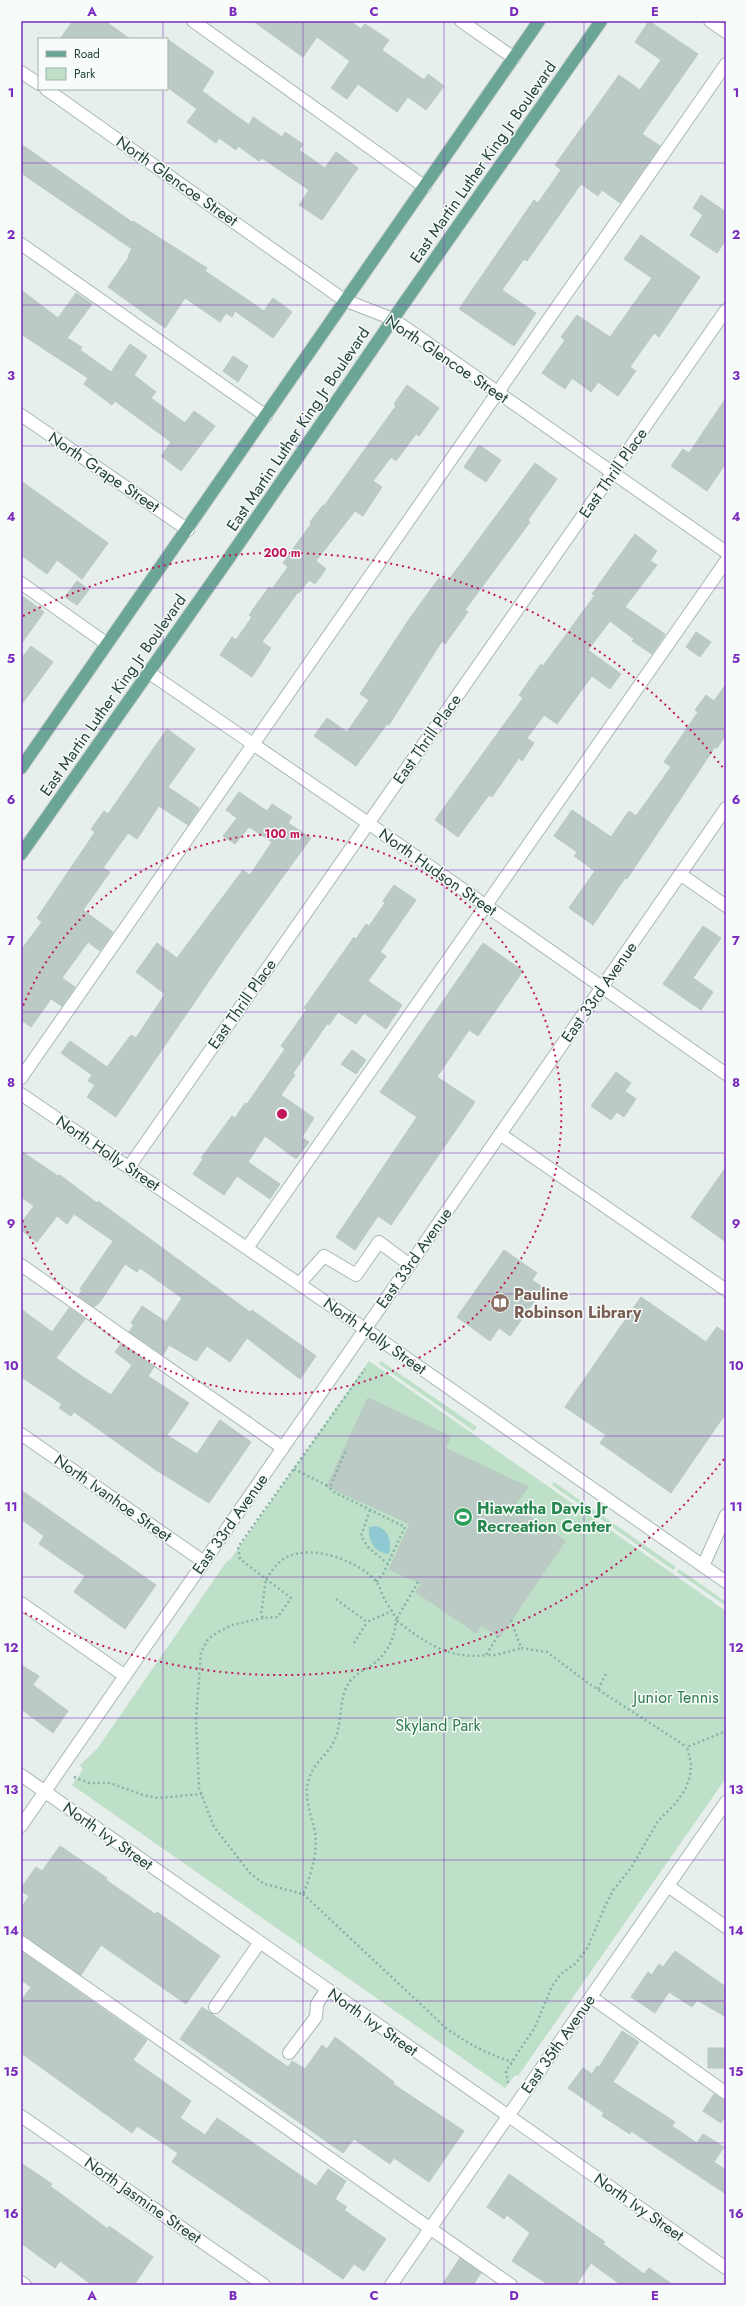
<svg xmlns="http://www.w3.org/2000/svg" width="747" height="2306" font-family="Jost,sans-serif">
	<rect width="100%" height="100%" fill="#e6efeb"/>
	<path fill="#bfe0c8" d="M369,1361L726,1611V1778L518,2076L515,2075L505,2088L72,1785L83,1770L80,1765L97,1749L227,1561L230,1560Z
		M381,1361L477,1427L474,1431L379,1364Z
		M554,1482L676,1567L673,1570L552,1485Z
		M679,1569L726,1602V1606L677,1572Z"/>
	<path fill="#8ec9d4" d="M375,1526C389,1529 392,1541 389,1554C375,1553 368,1541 369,1527Z"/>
	<path fill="#bbcac4" stroke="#b8c9c2" d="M73,21H105L130,39H60Z
		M253,21H350L361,29L365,24L389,40L382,50L424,80L428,74L444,86L426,110L408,97L397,112L358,84L347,99L331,88L350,61L317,37L303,57Z
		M649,21L698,54L642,134L660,146L620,203L602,190L598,196L581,184L527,261L524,259L502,290L536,313L514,346L459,309L534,200L538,203L561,170L555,165L619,75L640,90L661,60L635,42Z
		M167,39L214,72L202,91L249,125L253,117L282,137L285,132L303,144L299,150L325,168L336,152L358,168L322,220L299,205L309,190L262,158L259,161L238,146L236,150L219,138L216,143L187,122L197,109L167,87Z
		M21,144L132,222L133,221L207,268L205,271L264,311L273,298L292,312L273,338L235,311L232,317L226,313L220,322L185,298L165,328L108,287L129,257L128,256L132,249L21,173Z
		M701,195L726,212V240L717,253L690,235L703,215L693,208Z
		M641,235L700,277L659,337L654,333L630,367L636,371L618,396L598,382L591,392L572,378L565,389L542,373L565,340L561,337L577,315L610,337L652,278L624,259Z
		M21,290L58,318L76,293L92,304L67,338L82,347L80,350L111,372L130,344L147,356L134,375L156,392L151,398L185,423L194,411L215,426L181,471L161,456L171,442L115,401L112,405L84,384L88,378L21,334Z
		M233,356L248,366L238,382L223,371Z
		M407,385L439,408L419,436L416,434L396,461L391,457L373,481L382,487L363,516L355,511L316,561L326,569L315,584L309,580L299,593L298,592L262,642L271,648L252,677L220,655L232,637L236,640L252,617L249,615L269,587L272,589L288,567L283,563L311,524L310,522L323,505L324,506L396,406L394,404Z
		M726,398V463L707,491L671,466L683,449L689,453Z
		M479,445L501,460L486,482L464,467Z
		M535,463L557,479L528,520L530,522L465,610L468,612L445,644L442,641L389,725L387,724L356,766L314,736L327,718L347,732L369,700L360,694L410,618L439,578L441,580L443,578L448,581Z
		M21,481L108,543L82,579L57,560L47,574L21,555Z
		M635,534L657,551L650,561L657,565L625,607L665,634L652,654L632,641L634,639L610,621L588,650L621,674L610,689L592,676L557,724L544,715L527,738L534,743L522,761L519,758L492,797L489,795L458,837L435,820L523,698L519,695L541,664L543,666L595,595L592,594Z
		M77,581L89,590L77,605L65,597Z
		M21,595L44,612L21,644Z
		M696,632L711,642L700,657L686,647Z
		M31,646L53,662L21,705V659Z
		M726,684V735L717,748L715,747L627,879L625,878L593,925L569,908L595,871L574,856L577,852L554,836L572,810L611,837L629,811L636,816L671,767L664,762L698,712L695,710L706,695L714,701Z
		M167,729L195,749L168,787L199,808L188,825L159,806L137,839L128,833L103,868L110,872L83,910L113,932L100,951L88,942L62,978L75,987L62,1006L51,999L31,1027L21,1020V950L42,922L37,918L95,832L91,829L104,811L108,814Z
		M239,792L267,811L272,804L292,817L288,823L311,838L235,943L116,1117L87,1097L95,1085L88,1081L92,1075L61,1053L70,1041L107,1067L131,1035L136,1038L165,994L136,972L157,943L177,958L243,870L250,875L272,842L249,827L235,844L223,836L237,818L226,810Z
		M394,885L416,900L380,952L386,956L368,981L402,1005L386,1029L364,1013L356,1024L338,1012L329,1025L327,1024L293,1073L295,1075L281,1095L314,1118L302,1137L309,1142L296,1159L265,1136L248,1162L280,1184L270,1199L237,1176L224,1195L193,1174L203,1159L201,1158L232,1116L235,1118L245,1103L247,1104L285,1049L281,1046L307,1009L304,1008L354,937L356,939L366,924L369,926L385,903L383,901Z
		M703,926L721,938L693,978L713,992L701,1010L663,984Z
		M483,943L523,971L478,1036L469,1030L437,1077L475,1102L391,1225L378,1216L355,1250L336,1237L417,1117L380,1092Z
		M352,1050L366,1060L356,1074L341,1064Z
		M616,1072L631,1083L625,1091L636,1099L624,1117L617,1112L611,1120L591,1106Z
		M21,1151L58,1176L60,1175L97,1203L98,1201L250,1312L252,1310L316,1356L300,1379L247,1338L230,1362L207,1346L196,1361L169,1345L163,1355L129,1332L134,1325L131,1323L142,1306L166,1322L182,1298L140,1268L137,1272L125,1264L100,1302L94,1307L78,1296L82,1290L80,1289L113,1241L74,1214L67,1224L57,1216L37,1242L21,1230V1223L34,1206L21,1197Z
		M726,1167V1242L691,1217Z
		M504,1250L537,1273L532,1280L544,1288L510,1336L499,1328L490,1341L457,1317Z
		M641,1297L706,1342L717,1327L726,1333V1413L671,1493L600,1443L606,1435L565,1407Z
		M69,1308L85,1319L56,1358L83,1377L111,1395L132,1365L115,1352L121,1344L154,1367L148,1376L189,1403L167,1435L197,1454L220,1420L251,1442L209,1503L156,1470L74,1412L71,1416L59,1408L62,1404L21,1377V1309L52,1332Z
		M368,1398L451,1437L445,1448L528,1487L514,1506L565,1541L500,1637L481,1625L476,1633L416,1592L422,1584L389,1569L410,1524L327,1486Z
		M21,1490L156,1585L125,1629L74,1592L85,1576L39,1544L44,1536L21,1519Z
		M21,1665L39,1676L33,1685L68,1711L53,1733L21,1709Z
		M60,1846L107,1878L106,1880L155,1914L157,1912L220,1956L186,2004L101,1945L81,1975L21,1935V1908L29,1896L21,1891V1888L36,1867L42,1871Z
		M21,1951L147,2040L133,2060L191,2101L180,2118L205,2135L217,2118L316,2186L328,2169L346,2181L335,2199L347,2207L344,2210L386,2239L364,2271L354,2264L343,2279L172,2162L178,2153L137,2126L132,2133L21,2053V2001L31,1987L21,1980Z
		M675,1951L726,1987V2017L697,2000L692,2007L669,1992L655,2013L631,1997L648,1972L652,1975L659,1964L663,1967Z
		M202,2007L288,2067L292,2061L305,2069L322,2045L327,2049L335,2037L394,2082L393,2084L464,2131L429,2182L394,2158L390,2164L354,2139L343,2153L180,2039Z
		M622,2031L639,2042L613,2082L675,2122L672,2126L697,2143L703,2134L724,2147L714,2162L726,2170V2194L631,2131L630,2134L602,2116L604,2113L568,2088L583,2068L592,2074L597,2066L599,2067Z
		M708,2048H726V2068H708Z
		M714,2094L726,2100V2115L721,2123L703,2111Z
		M21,2163L52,2184L50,2186L108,2229L109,2226L153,2257L134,2285H92L60,2261L55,2268L21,2243Z
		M509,2174L605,2242L603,2244L644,2274L649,2268L673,2285H621L591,2263L576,2285H549L512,2261L530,2233L507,2215L504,2219L487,2207Z
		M460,2258L481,2273L473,2285H442Z"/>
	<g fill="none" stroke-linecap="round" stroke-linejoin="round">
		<defs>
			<path id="minor" d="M193,21L425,187
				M461,21L514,58
				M710,21L726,32
				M21,72L39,84
				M46,89L344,300L393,319L726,552
				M21,244L266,416
				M21,415L188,530
				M21,583L107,644
				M148,672L368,823L726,1074
				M680,874L726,906
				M21,1078L726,64
				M21,1094L365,1329L726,1582
				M500,1134L726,1290
				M129,1167L726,310
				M247,1248L726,561
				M21,1265L283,1448
				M299,1284L324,1256L356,1275L379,1242L410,1265
				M21,1434L204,1562
				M703,1566L726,1515
				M21,1603L125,1676
				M21,1775L726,2268
				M21,1826L726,808
				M668,1886L726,1927
				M21,1942L511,2285
				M591,1997L726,2093
				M215,2007L260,1942
				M289,2053L316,2017L317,2004L327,1989
				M21,2116L264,2285
				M21,2282L25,2285
				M391,2285L726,1802"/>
			<path id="major" d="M21,768L539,21
				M21,854L229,558L393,319L601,21"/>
		</defs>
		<use href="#minor" stroke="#a8b8b2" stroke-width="14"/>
		<use href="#major" stroke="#c2cac8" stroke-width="14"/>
		<path stroke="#86b3a5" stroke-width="2.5" stroke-dasharray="2 3" stroke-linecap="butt" d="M294,1469L326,1485H331L346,1450
			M326,1485L334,1492L405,1527L383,1574L376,1582
			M370,1510L361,1536L368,1547L388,1564
			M266,1579L291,1598L278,1617L263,1618L261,1614Z
			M418,1582L396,1620C424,1642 449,1660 486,1655
			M336,1599L367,1622L392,1611
			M263,1618L232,1625L218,1632L208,1639L201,1652L196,1720L199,1788L214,1827L250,1873L264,1884L303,1894C311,1875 318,1853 315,1832C311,1813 302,1795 310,1776C316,1760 329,1754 335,1739C342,1723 339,1702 347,1686C352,1676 363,1671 372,1665C386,1655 395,1639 396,1621C396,1615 388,1606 385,1600C382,1595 380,1586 376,1581C358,1561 313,1544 287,1557C278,1561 271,1572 266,1579L240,1559L238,1547L365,1369
			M511,1620L521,1648L547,1652L588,1683L687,1747
			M498,1636L486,1655H496L521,1648
			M354,1643L367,1622
			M598,1689L606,1674
			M74,1777L89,1783H110L143,1795L158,1798L202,1794
			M303,1894L446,2028C468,2044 487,2054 512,2062
			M508,2083L506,2071L535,2027L552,1986L561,1974L576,1963L588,1947L605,1906L614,1889L631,1868L658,1821L675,1804L685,1790L690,1777L691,1763L687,1747L726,1731"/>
		<use href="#minor" stroke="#fff" stroke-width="12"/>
		<use href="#major" stroke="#6aa596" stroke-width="12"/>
	</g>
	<path fill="none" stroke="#7b2cbf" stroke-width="1" stroke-opacity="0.55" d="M163,21V39M303,21V2285M444,21V2285M584,21V2285M163,89V2285M21,163H726M21,305H726M21,446H726M21,588H726M21,729H726M21,870H726M21,1012H726M21,1153H726M21,1294H726M21,1436H726M21,1577H726M21,1718H726M21,1860H726M21,2001H726M21,2143H726"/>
	<g fill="none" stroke="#c2185b" stroke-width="2" stroke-dasharray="2 4">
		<path d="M21 1011A280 280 0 1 1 21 1217"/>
		<path d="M724 1459A561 561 0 0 1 23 1612M23 616A561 561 0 0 1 724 769"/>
	</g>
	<defs>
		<symbol id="library-disc" viewBox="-11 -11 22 22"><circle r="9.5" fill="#8d6e63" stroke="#f7fbf9"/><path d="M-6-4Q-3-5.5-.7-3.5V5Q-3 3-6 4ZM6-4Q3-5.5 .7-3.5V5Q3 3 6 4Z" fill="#fff"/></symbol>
		<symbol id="stadium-disc" viewBox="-11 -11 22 22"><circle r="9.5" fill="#2e9e5b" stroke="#f7fbf9"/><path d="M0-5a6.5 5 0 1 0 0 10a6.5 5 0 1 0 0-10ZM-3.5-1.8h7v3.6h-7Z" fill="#fff"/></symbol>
	</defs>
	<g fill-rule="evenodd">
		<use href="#library-disc" x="489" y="1292" width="22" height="22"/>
		<use href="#stadium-disc" x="452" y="1506" width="22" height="22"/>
	</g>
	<g text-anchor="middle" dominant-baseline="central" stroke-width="3" stroke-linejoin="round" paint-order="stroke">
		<g font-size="16" fill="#24423a" stroke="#f7fbf9">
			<text transform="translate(483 162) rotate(-55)">East Martin Luther King Jr Boulevard</text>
			<text transform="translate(177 181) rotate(35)">North Glencoe Street</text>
			<text transform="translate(447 359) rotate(34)">North Glencoe Street</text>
			<text transform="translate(298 429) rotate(-56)">East Martin Luther King Jr Boulevard</text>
			<text transform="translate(104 472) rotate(34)">North Grape Street</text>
			<text transform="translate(613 473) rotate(-55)">East Thrill Place</text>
			<text transform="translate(113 695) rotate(-55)">East Martin Luther King Jr Boulevard</text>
			<text transform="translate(427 739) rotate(-55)">East Thrill Place</text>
			<text transform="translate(438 872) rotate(35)">North Hudson Street</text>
			<text transform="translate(599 992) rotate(-55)">East 33rd Avenue</text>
			<text transform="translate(242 1004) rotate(-55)">East Thrill Place</text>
			<text transform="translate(108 1153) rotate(34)">North Holly Street</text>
			<text transform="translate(414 1258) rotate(-55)">East 33rd Avenue</text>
			<text transform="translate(375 1336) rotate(35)">North Holly Street</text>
			<text transform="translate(113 1498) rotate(35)">North Ivanhoe Street</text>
			<text transform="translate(230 1524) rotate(-55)">East 33rd Avenue</text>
			<text transform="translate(108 1836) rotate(35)">North Ivy Street</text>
			<text transform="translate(373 2022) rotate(35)">North Ivy Street</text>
			<text transform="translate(558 2044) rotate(-55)">East 35th Avenue</text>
			<text transform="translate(143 2200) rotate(35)">North Jasmine Street</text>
			<text transform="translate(639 2207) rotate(35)">North Ivy Street</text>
		</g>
		<g font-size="16" font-weight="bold" fill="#785e54" stroke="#f7fbf9" text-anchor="start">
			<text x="514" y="1294">Pauline<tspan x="514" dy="18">Robinson Library</tspan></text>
		</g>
		<g font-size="16" font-weight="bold" fill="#27864d" stroke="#f7fbf9" text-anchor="start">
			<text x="477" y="1508">Hiawatha Davis Jr<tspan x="477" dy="18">Recreation Center</tspan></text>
		</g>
		<g font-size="16" fill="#2d7a4b" stroke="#f7fbf9">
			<text x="676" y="1697">Junior Tennis</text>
			<text x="438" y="1725">Skyland Park</text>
		</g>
	</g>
	<circle cx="282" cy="1114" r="6" fill="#c2185b" stroke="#f7fbf9" stroke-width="2"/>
	<g font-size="12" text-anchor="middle" font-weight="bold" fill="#c2185b" stroke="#f7fbf9" stroke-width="3" stroke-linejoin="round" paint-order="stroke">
		<text x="282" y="557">200 m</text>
		<text x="282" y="838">100 m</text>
	</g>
	<rect width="747" height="2306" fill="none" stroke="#f7fbf9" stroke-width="44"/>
	<rect x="38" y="38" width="130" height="52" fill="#f7fbf9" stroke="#a3b1ad"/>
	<rect x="46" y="51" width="20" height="6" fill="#6aa596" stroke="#a3b1ad"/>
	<text x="74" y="58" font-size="12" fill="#24423a">Road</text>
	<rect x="46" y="68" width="20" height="12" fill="#bfe0c8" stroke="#a3b1ad"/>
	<text x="74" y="78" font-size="12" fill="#24423a">Park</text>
	<rect x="22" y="22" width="703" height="2262" fill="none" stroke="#7b2cbf" stroke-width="1.5"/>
	<g font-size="13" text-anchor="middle" font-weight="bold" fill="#7b2cbf">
		<text x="92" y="16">A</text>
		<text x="233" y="16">B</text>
		<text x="374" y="16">C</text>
		<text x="514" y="16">D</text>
		<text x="655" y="16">E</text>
		<text x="11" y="97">1</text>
		<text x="736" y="97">1</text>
		<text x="11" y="239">2</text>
		<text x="736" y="239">2</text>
		<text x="11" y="380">3</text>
		<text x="736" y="380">3</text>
		<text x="11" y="521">4</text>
		<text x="736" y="521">4</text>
		<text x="11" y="663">5</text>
		<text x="736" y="663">5</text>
		<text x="11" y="804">6</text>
		<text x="736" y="804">6</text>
		<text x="11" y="945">7</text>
		<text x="736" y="945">7</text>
		<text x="11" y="1087">8</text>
		<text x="736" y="1087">8</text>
		<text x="11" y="1228">9</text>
		<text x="736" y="1228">9</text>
		<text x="11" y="1370">10</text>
		<text x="736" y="1370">10</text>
		<text x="11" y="1511">11</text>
		<text x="736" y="1511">11</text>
		<text x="11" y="1652">12</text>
		<text x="736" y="1652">12</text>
		<text x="11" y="1794">13</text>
		<text x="736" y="1794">13</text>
		<text x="11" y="1935">14</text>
		<text x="736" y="1935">14</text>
		<text x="11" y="2076">15</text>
		<text x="736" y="2076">15</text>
		<text x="11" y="2218">16</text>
		<text x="736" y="2218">16</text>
		<text x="92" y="2300">A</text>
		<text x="233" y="2300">B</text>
		<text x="374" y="2300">C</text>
		<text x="514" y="2300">D</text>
		<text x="655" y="2300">E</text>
	</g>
</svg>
